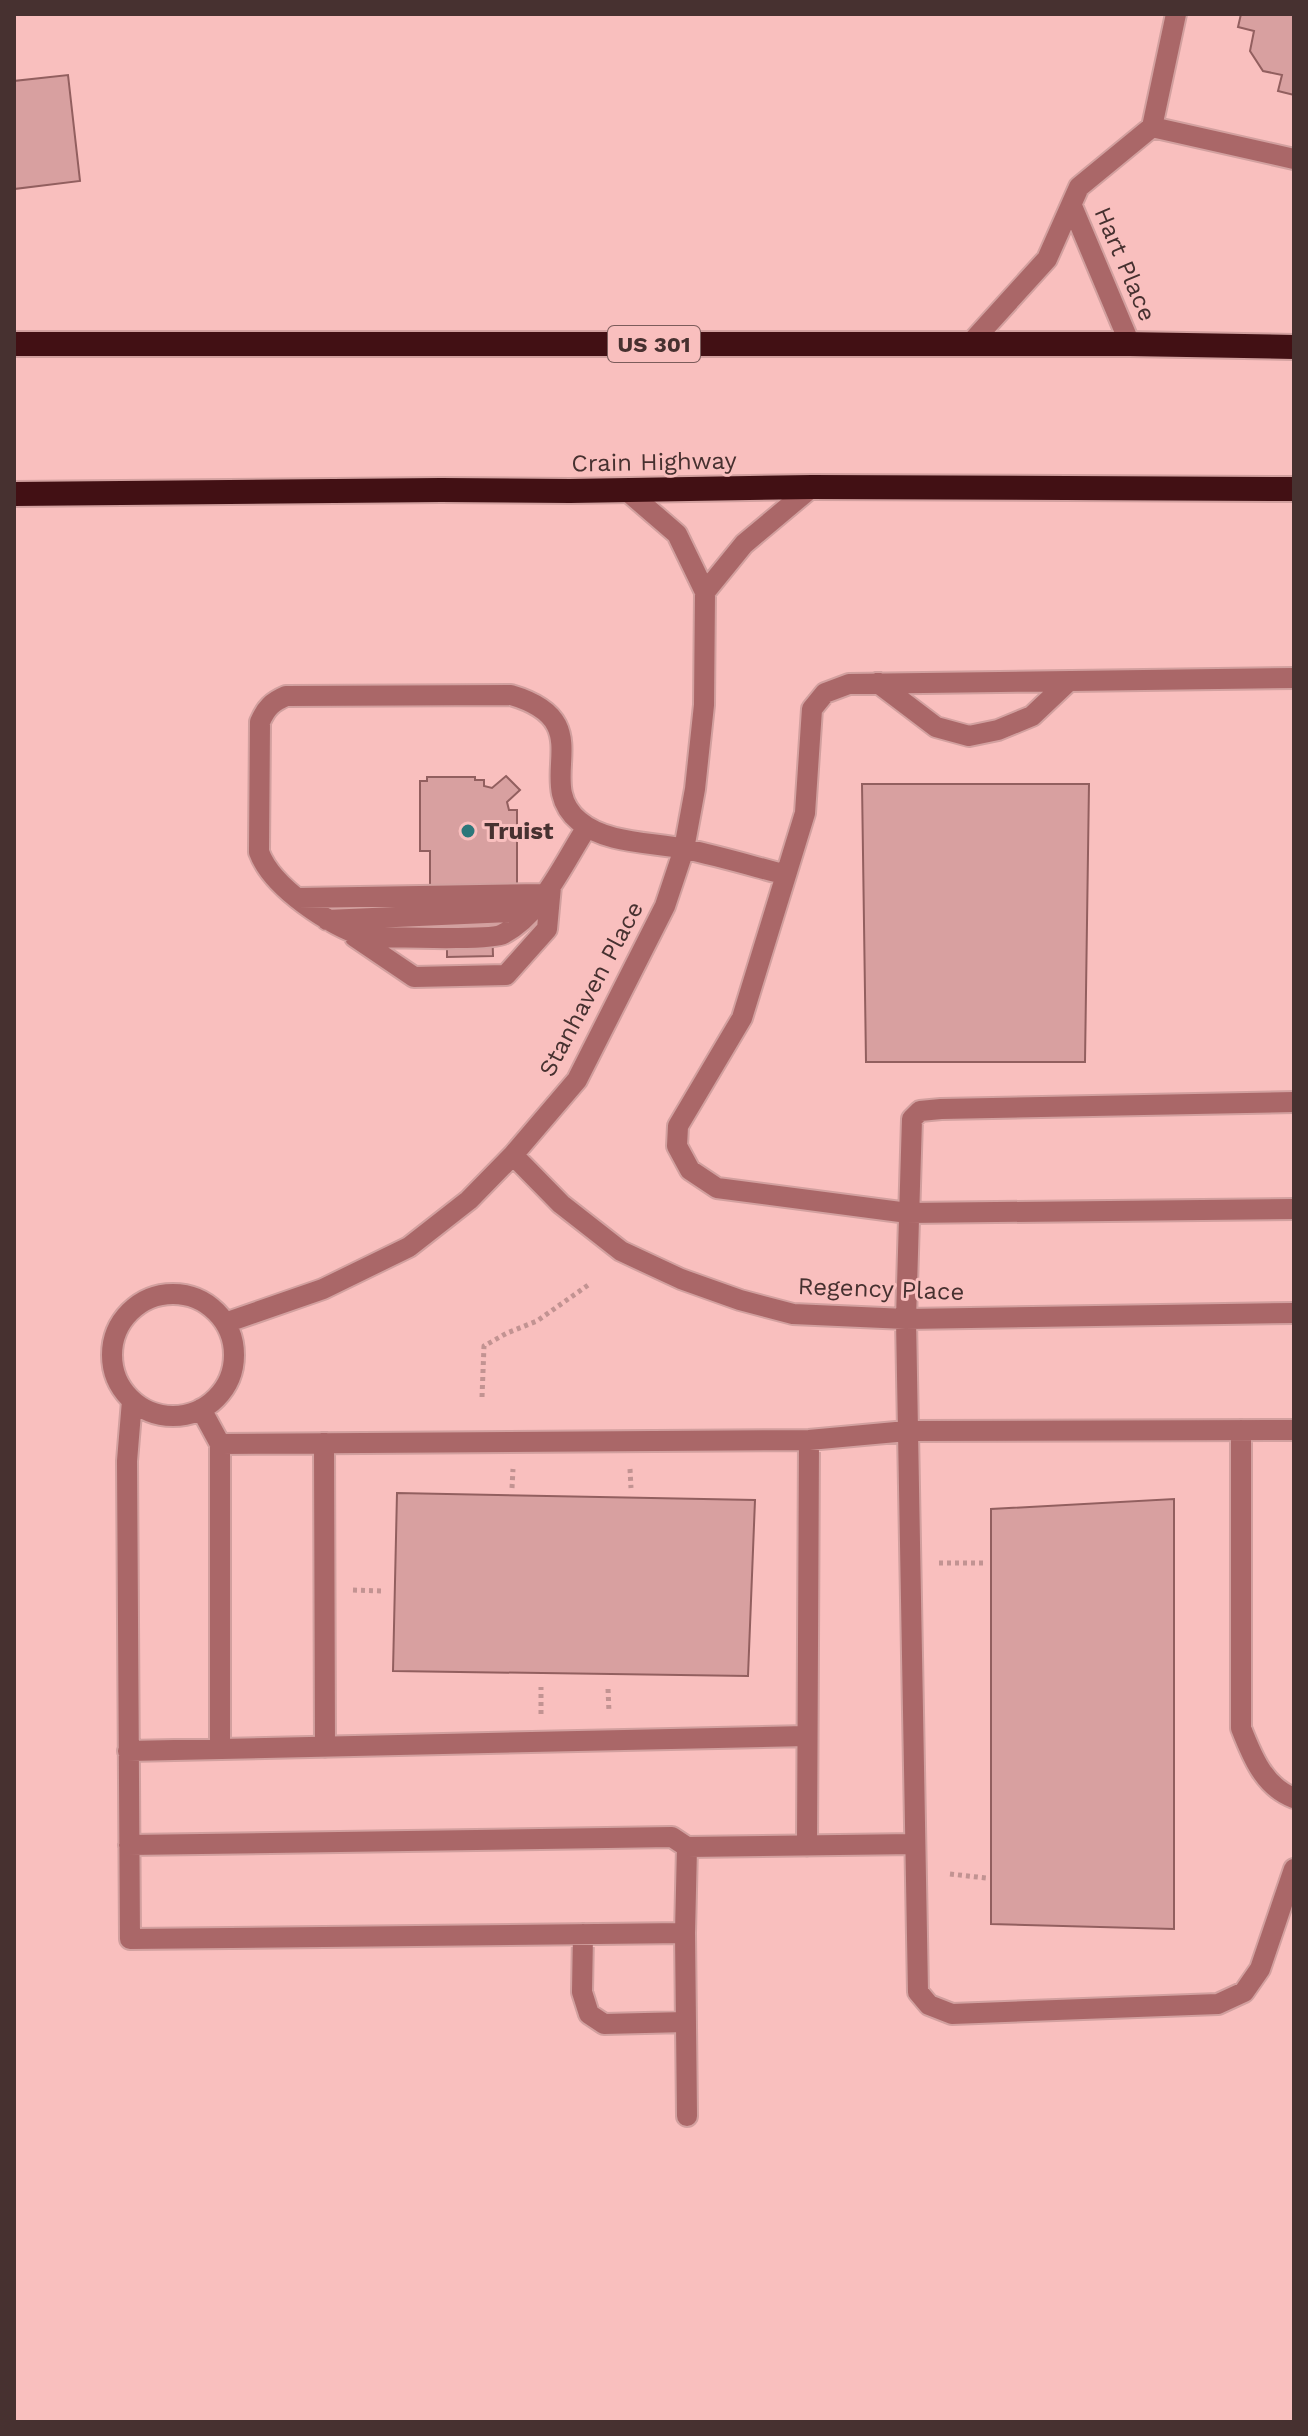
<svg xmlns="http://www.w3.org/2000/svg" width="1308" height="2436" font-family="'Work Sans',sans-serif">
	<rect width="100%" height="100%" fill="#f9bfbe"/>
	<path fill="#d8a0a0" stroke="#925f5f" stroke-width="2" d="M1241,14H1294V95L1278,91L1282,75L1263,71L1250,51L1254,31L1238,27Z
		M68,75L80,181L14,189V81Z
		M506,776L520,790L507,802L509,810H517V886L430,887V851H420V781H427V777H475V780H484V786L492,788Z
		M862,784H1089L1085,1062H866Z
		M491,886L493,956L447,957V887Z
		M397,1493L755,1500L748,1676L393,1671Z
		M1174,1499V1929L991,1924V1509Z"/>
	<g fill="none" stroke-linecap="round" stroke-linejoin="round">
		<defs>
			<path id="minor" d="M1152,127L1294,159
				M1072,206L1130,344
				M970,344L1047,259L1079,187L1152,127L1176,14
				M626,490L677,534L705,592L744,544L812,487
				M878,683L936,727L969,736L998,730L1032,716L1069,681
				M587,827C564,862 542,914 503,934C491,941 388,937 366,937C331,926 272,888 259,852L260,722C266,708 272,702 286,696L511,695C603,722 531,781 579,821C606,844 652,842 685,849C719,856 752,866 786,875L805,813L812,709L825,693L849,684L1294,678
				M786,875L742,1018L678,1126L677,1146L690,1170L717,1188L908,1213L1294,1209
				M299,898L545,894
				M327,920L531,911
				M355,937L414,977L506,975L547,929L551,886
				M1294,1102L941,1109L920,1111L912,1119L906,1319L918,1992L929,2005L952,2014L1218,2004L1244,1992L1260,1969L1294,1869
				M513,1155L561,1204L621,1251L681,1279L740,1300L793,1314L906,1319L1294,1313
				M112 1355a61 61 0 1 1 122 0a61 61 0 1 1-122 0Z
				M225,1323L323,1289L409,1247L469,1200L513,1155L577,1080L665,906L684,849L695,789L704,705L705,592
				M132,1401L127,1461L130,1939L685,1933L687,1847L915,1844
				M201,1409L220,1444L809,1440L907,1431L1294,1430
				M1241,1430V1728C1252,1756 1264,1787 1294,1798
				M324,1443L325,1747
				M220,1444V1749
				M128,1751L807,1736
				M129,1845L672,1837L687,1847
				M807,1846L809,1440
				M685,1933L687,2116
				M583,1934L582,1992L589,2014L604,2024L686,2022"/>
			<path id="highway" d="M14,344H1130L1294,347
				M14,494L441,490L570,491L812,487L1294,489"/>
		</defs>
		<use href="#minor" stroke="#d2a09f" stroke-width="24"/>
		<use href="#highway" stroke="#d2a09f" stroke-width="28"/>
		<path stroke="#c29392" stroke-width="5" stroke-dasharray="4 4" stroke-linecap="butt" d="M482,1397L484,1346L507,1333L537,1321L591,1283
			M630,1469L631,1488
			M512,1488L513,1469
			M939,1563H986
			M353,1590L384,1591
			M608,1689L609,1712
			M541,1714V1687
			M950,1874L986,1878"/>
		<use href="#minor" stroke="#aa6768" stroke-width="20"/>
		<use href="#highway" stroke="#421014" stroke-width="24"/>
	</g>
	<circle fill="#2d777a" stroke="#f9bfbe" stroke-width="3" cx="468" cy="831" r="8"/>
	<g text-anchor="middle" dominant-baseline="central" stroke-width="6" stroke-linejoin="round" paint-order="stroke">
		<rect fill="#f9bfbe" stroke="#7c5c5b" stroke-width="2" x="608" y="326" width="92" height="36" rx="6"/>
		<g font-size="22" font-weight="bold" fill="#473130">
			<text x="654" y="344">US 301</text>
		</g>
		<g font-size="24" fill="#473130" stroke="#f9bfbe">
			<text transform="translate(1125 264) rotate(67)">Hart Place</text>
			<text transform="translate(654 462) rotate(-1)">Crain Highway</text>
			<text transform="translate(591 989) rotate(-62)">Stanhaven Place</text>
			<text transform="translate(881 1289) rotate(2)">Regency Place</text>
		</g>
		<g font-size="24" font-weight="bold" fill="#473130" stroke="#f9bfbe" text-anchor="start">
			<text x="484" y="831">Truist</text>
		</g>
	</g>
	<rect width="1308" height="2436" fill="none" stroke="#473130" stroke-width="32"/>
</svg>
